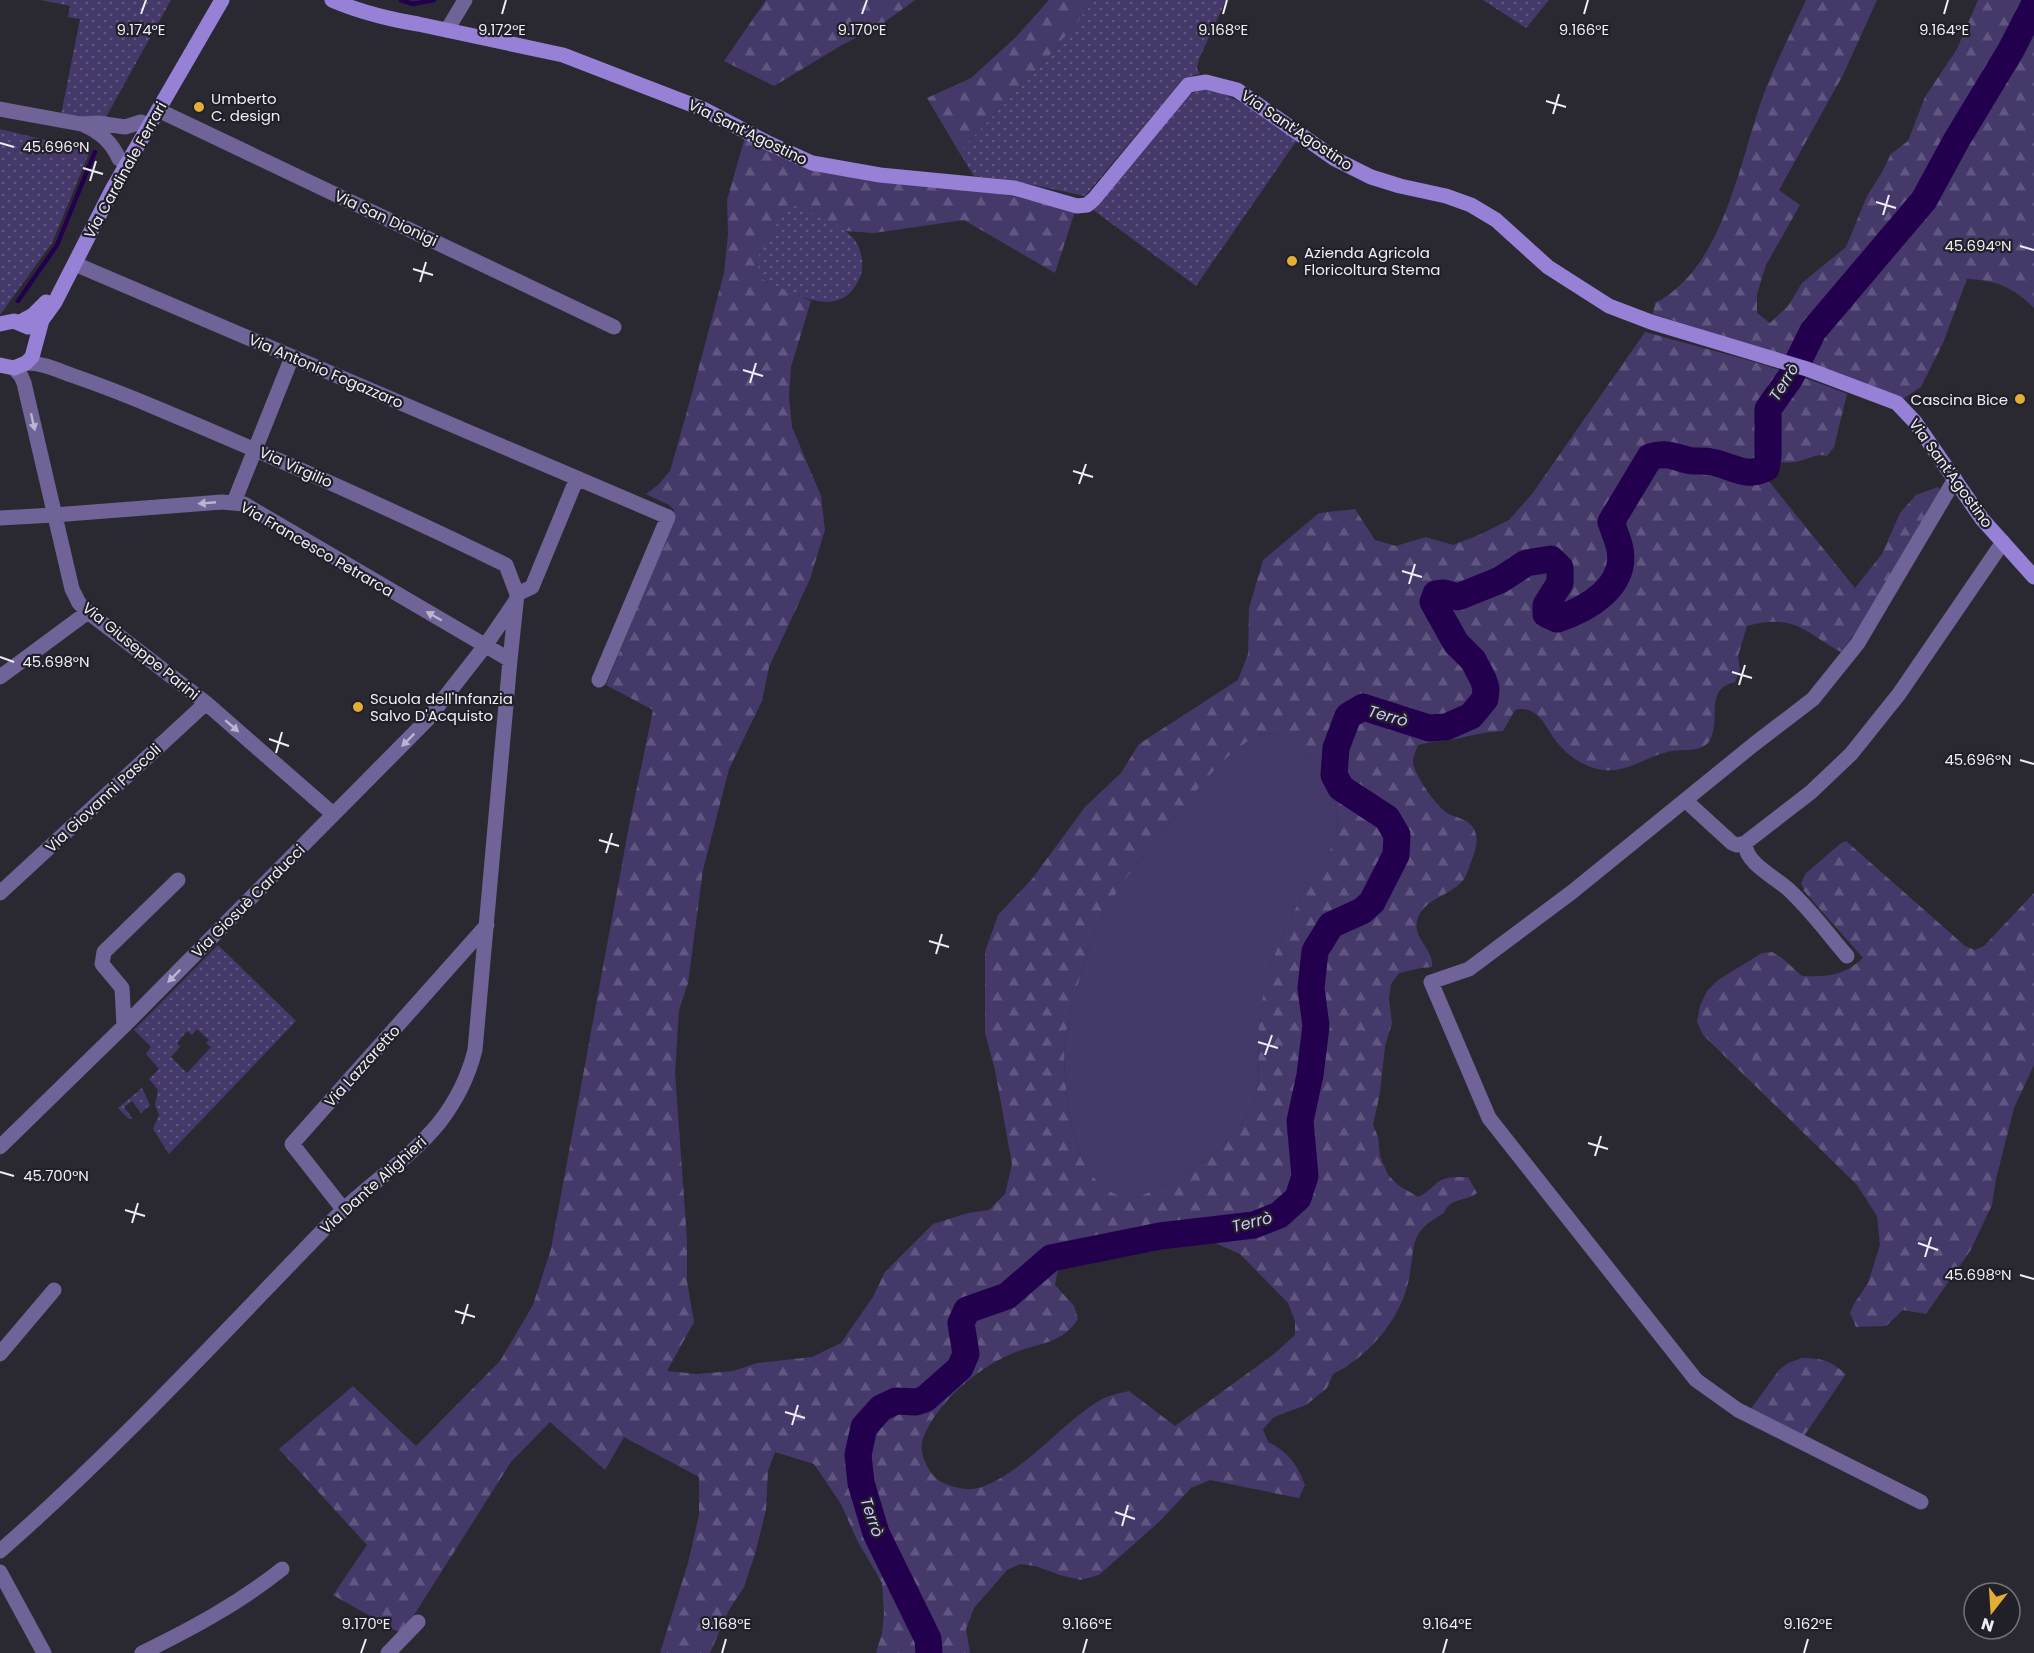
<svg xmlns="http://www.w3.org/2000/svg" width="2034" height="1653" font-family="Poppins,sans-serif">
	<defs>
		<pattern id="forest-firs" width="22" height="20" patternUnits="userSpaceOnUse" patternTransform="scale(1.5)"><rect width="22" height="20" fill="#45396a"/><path d="M5 1l3.5 6h-7zM16 11l3.5 6h-7z" fill="#605680"/></pattern>
		<pattern id="park-dots" width="8" height="8" patternUnits="userSpaceOnUse" patternTransform="scale(1.5)"><rect width="8" height="8" fill="#45396a"/><path d="M2 2h.1M6 6h.1" fill="none" stroke="#605680" stroke-width="1.8" stroke-linecap="round"/></pattern>
	</defs>
	<rect width="100%" height="100%" fill="#2a2931"/>
	<path fill="#45396a" d="M1265,733C1282,733 1297,747 1309,758C1329,778 1345,813 1334,842C1327,859 1313,875 1304,892C1290,919 1276,946 1268,976C1263,996 1259,1017 1258,1038C1258,1063 1262,1088 1249,1112C1232,1143 1191,1175 1158,1188C1150,1192 1140,1197 1131,1197C1114,1198 1098,1184 1089,1171C1075,1148 1070,1121 1067,1094C1061,1046 1065,1027 1079,981C1084,961 1090,941 1100,922C1122,878 1156,838 1188,801C1209,776 1233,745 1265,733Z"/>
	<path fill="url(#forest-firs)" fill-rule="evenodd" d="M766,0H915L882,24L842,45L774,86L724,61Z
		M1049,0H1095L1045,61L959,152L927,98L971,78L1015,38Z
		M1806,0H1877L1843,75L1779,190L1800,205L1766,265L1757,294V313L1770,323L1788,306L1802,283L1846,247L1867,196L1881,174L1891,154L1908,141L1925,97L1957,49L1978,0H2034V308C2014,288 1997,280 1967,279L1943,343L1921,387L1901,400L1722,336L1653,314L1655,303C1726,267 1740,155 1766,88C1778,58 1793,29 1806,0Z
		M745,137L819,169L1012,196L1075,211L1055,273L964,220L874,233L845,231L789,203L758,277L811,301L791,367L789,397L792,427L821,496L825,530L810,579L769,667L762,701L729,769L703,870L688,983L679,1010L675,1073L687,1239V1281L694,1322L667,1371L697,1374L733,1371L757,1363L812,1357L841,1343L873,1297L885,1272L933,1224L968,1213L989,1210L1005,1194L1012,1164L995,1070L985,1033V952L998,915L1032,879L1085,807L1121,773L1139,744L1238,680L1248,654L1249,608L1263,560L1319,513L1355,509L1375,540L1396,546L1426,537L1453,545L1479,535L1509,520L1532,494L1645,332C1713,351 1782,367 1847,394L1834,447L1827,456C1815,454 1814,457 1803,460C1795,463 1787,463 1778,462L1770,470L1767,479L1855,588L1882,554L1900,513L1916,495L1938,487L1950,503L1841,652C1804,632 1795,613 1747,626L1738,656L1740,670L1735,682C1703,690 1722,718 1710,740C1702,754 1680,748 1667,752C1650,756 1633,768 1615,770C1590,773 1566,756 1553,737C1547,728 1542,717 1533,712C1527,708 1520,709 1515,710L1503,731C1488,732 1476,734 1461,738C1447,741 1432,741 1418,745C1416,750 1413,757 1413,762C1414,775 1438,809 1449,814C1460,819 1473,820 1476,835C1478,843 1475,850 1473,857C1470,864 1468,873 1464,879C1452,896 1422,898 1417,921C1413,939 1434,949 1432,967L1421,968L1399,973L1391,984L1389,999L1392,1023L1385,1046L1380,1093L1373,1125L1378,1137L1380,1156L1388,1175L1398,1185L1418,1197C1427,1193 1431,1188 1438,1182C1446,1176 1458,1177 1468,1177L1477,1193C1465,1202 1450,1197 1444,1213C1408,1233 1416,1243 1409,1278C1402,1318 1368,1357 1333,1374L1327,1388L1306,1405L1274,1417L1263,1429L1268,1442C1288,1452 1297,1464 1305,1485L1299,1498L1210,1480L1191,1488L1160,1521L1099,1575L1081,1580L1060,1575L1035,1566L1020,1564L1007,1570L974,1608L966,1629L970,1653H876L882,1633L884,1613L882,1583L857,1540L841,1504L814,1464L775,1452L768,1471L766,1510L755,1554L744,1587L729,1610L710,1653H660L688,1563L699,1515V1477L624,1437L605,1470L550,1422L511,1462L402,1634L333,1595L367,1545L279,1449L353,1386L416,1446L500,1361L533,1305L551,1249L629,826L653,710L606,685L674,517V510L669,505L646,494L658,485L670,471L688,408L724,273L728,234L727,200ZM1265,733C1282,733 1297,747 1309,758C1329,778 1345,813 1334,842C1327,859 1313,875 1304,892C1290,919 1276,946 1268,976C1262,996 1259,1017 1258,1038C1258,1063 1262,1088 1249,1112C1232,1143 1191,1175 1158,1188C1150,1192 1140,1197 1131,1197C1114,1198 1098,1184 1089,1171C1075,1148 1070,1121 1067,1094C1061,1046 1065,1027 1079,981C1084,961 1090,941 1100,922C1122,878 1156,838 1188,801C1209,776 1233,745 1265,733ZM1187,1240L1215,1243L1240,1254L1288,1303L1295,1321V1335L1274,1354L1175,1426L1129,1391C1115,1394 1103,1397 1091,1406C1058,1428 1012,1483 973,1489C968,1490 960,1488 955,1487C946,1485 938,1481 932,1474C924,1462 918,1450 924,1436C938,1401 981,1365 1016,1352C1041,1342 1062,1344 1078,1319L1074,1306L1055,1285L1058,1268Z
		M1846,841L1965,946L1975,950L1984,946L2034,893V1065L2014,1108L1996,1179L1992,1205L1970,1251L1926,1314L1903,1310L1886,1326L1856,1327L1850,1313L1854,1304L1868,1283L1880,1245L1877,1216L1857,1185L1703,1035L1697,1022L1700,1006L1707,991L1718,980L1762,953L1772,952L1782,958L1802,976C1828,977 1843,976 1863,958L1804,891L1801,883L1806,873L1840,844Z
		M1802,1358C1823,1358 1830,1361 1846,1374L1802,1439L1748,1413L1779,1370L1788,1363Z"/>
	<path fill="url(#park-dots)" fill-rule="evenodd" d="M41,0H171L106,117L60,120L80,19L68,17L70,6Z
		M1095,0H1226L1199,59L1197,68L1200,74L1194,75L1182,80L1085,196L1015,181L974,176L959,152L1045,61Z
		M1483,0H1549L1526,28Z
		M1206,88C1241,98 1267,119 1297,140L1196,286L1092,209L1178,105L1192,93Z
		M0,129L90,151L52,243L0,315Z
		M789,203C808,212 840,223 854,239C861,247 864,264 861,274C843,326 791,292 758,277L759,255Z
		M218,945L296,1021L169,1154L153,1129L159,1115L155,1105L158,1090L149,1079L159,1069L146,1054L151,1047L134,1030ZM197,1029L209,1040L206,1043L211,1047L187,1073L171,1057L180,1047L177,1043L187,1031L192,1035Z
		M142,1088L150,1105L141,1113L132,1101L124,1107L133,1119H129L118,1108Z"/>
	<g fill="none" stroke-linecap="round" stroke-linejoin="round">
		<path stroke="#22004e" stroke-width="4.5" d="M401,0L413,4L434,0
			M18,301L57,245L95,152"/>
		<path stroke="#22004e" stroke-width="27" d="M929,1653L928,1639L876,1533L861,1483L858,1455L864,1427L881,1408L896,1401L916,1402L925,1399L960,1368L966,1354L961,1323L967,1310L1007,1296L1051,1258L1160,1236L1254,1225L1279,1215L1298,1198L1305,1176L1300,1121L1310,1075L1316,1026L1311,988L1315,951L1331,925L1362,911L1372,902L1396,855L1397,835L1387,818L1341,788L1334,775L1336,748L1348,716L1363,707L1429,728L1446,727L1471,716L1485,699L1486,688L1483,679L1473,660L1456,643L1433,602L1436,594L1444,593L1458,597L1500,580L1526,563L1551,559L1560,568V583L1546,605V614L1557,619C1586,610 1627,587 1620,549C1618,540 1614,531 1611,522L1650,457C1664,452 1673,456 1687,460C1694,462 1703,460 1711,462C1731,465 1745,479 1766,468L1768,457V409L1790,378L1813,331L1924,200L1956,141L2011,50L2034,5"/>
		<path stroke="#6f6398" stroke-width="15" d="M447,30L465,0
			M0,109L81,124L98,123L125,127L141,122
			M158,110L614,327
			M84,125C100,132 112,142 119,159
			M75,264L668,517L599,680
			M14,368L21,376L24,383L72,589L79,603L88,612L206,703L333,814
			M234,502L292,357
			M0,518L54,515L222,502L244,504L510,660
			M517,594L532,587L577,478
			M0,677L88,612
			M1685,800L1732,843L1737,845L1745,843L1811,792L1851,754L1899,694L2003,542
			M1745,843C1745,863 1775,877 1788,889C1810,909 1828,934 1847,956
			M0,893L206,703
			M124,1026L122,988L102,964L104,952L178,880
			M0,1147L124,1026L427,720L485,646L515,602
			M343,1209L292,1144L487,925
			M0,1354L54,1290
			M1921,1502L1738,1410L1696,1380L1489,1118L1431,982L1469,969L1572,892L1753,745L1813,699L1858,643L1955,479
			M0,1551C118,1448 223,1333 332,1221C365,1186 408,1161 439,1123C457,1100 468,1078 475,1050L510,660L517,594L506,565C392,509 276,458 159,409C131,397 103,386 74,376C57,370 44,363 26,363
			M0,1572L44,1653
			M142,1653C191,1629 238,1604 282,1569
			M388,1653L418,1622"/>
		<path stroke="#9681d7" stroke-width="15" d="M332,0C360,12 388,19 418,24L563,55L703,109L766,142L812,163L880,175L1014,188L1077,206L1087,205L1094,199L1188,85L1206,82L1237,90L1335,159L1371,177L1400,186L1446,196L1471,205L1496,220L1548,267L1609,306L1651,322L1807,369L1897,403L1915,422L1982,519L2034,577
			M20,322L33,315L46,302
			M0,324L14,321L28,327
			M0,365L14,368L26,363L32,357L42,320L55,302L113,188L222,0"/>
	</g>
	<defs><path id="oneway-solid" d="M-6-.8H1V-3.2L6.5 0L1 3.2V.8H-6Z" transform="scale(1.5)"/></defs>
	<g fill="#bbb6cf">
		<use href="#oneway-solid" transform="translate(33 422) rotate(77)"/>
		<use href="#oneway-solid" transform="translate(207 503) rotate(175)"/>
		<use href="#oneway-solid" transform="translate(434 616) rotate(-150)"/>
		<use href="#oneway-solid" transform="translate(232 726) rotate(41)"/>
		<use href="#oneway-solid" transform="translate(408 740) rotate(135)"/>
		<use href="#oneway-solid" transform="translate(174 976) rotate(135)"/>
	</g>
	<path fill="none" stroke="#eeedf3" stroke-width="2" d="M141,14L146,0M502,14L506,0M862,14L867,0M1223,14L1227,0M1584,14L1588,0M1944,14L1948,0M1546,101L1566,107M1553,114L1559,94M0,143L14,147M83,168L103,174M90,181L96,161M1876,202L1896,208M1883,215L1889,195M2020,246L2034,250M413,269L433,275M420,282L426,262M743,370L763,376M750,383L756,363M1073,471L1093,477M1079,484L1086,464M1402,571L1422,577M1409,584L1415,564M0,657L14,662M1732,672L1752,678M1739,685L1745,665M269,739L289,746M276,753L282,732M2020,760L2034,764M599,840L619,846M606,853L612,833M929,941L949,947M936,954L942,934M1258,1042L1278,1048M1265,1055L1272,1035M1588,1143L1608,1149M1595,1156L1601,1136M0,1172L14,1176M125,1210L145,1216M132,1223L138,1203M1918,1243L1938,1250M1925,1257L1931,1237M2020,1275L2034,1279M455,1311L475,1317M462,1324L468,1304M785,1412L805,1418M792,1425L798,1405M1115,1512L1135,1519M1122,1526L1128,1505M361,1653L366,1639M722,1653L726,1639M1083,1653L1087,1639M1443,1653L1447,1639M1804,1653L1808,1639"/>
	<g fill="#e3ae34" stroke="#211f27" stroke-width="2">
		<circle cx="199" cy="107" r="6"/>
		<circle cx="1292" cy="261" r="6"/>
		<circle cx="2020" cy="399" r="6"/>
		<circle cx="358" cy="707" r="6"/>
	</g>
	<g text-anchor="middle" dominant-baseline="central" stroke-width="4.5" stroke-linejoin="round" paint-order="stroke">
		<g font-size="15" fill="#eeedf3" stroke="#211f27" text-anchor="start">
			<text x="211" y="98">Umberto<tspan x="211" dy="17">C. design</tspan></text>
			<text x="1304" y="252">Azienda Agricola<tspan x="1304" dy="17">Floricoltura Stema</tspan></text>
			<text x="2008" y="399" text-anchor="end">Cascina Bice</text>
			<text x="370" y="698">Scuola dell'Infanzia<tspan x="370" dy="17">Salvo D'Acquisto</tspan></text>
		</g>
		<g font-size="15" fill="#eeedf3" stroke="#211f27">
			<text transform="translate(1297 130) rotate(34)">Via Sant'Agostino</text>
			<text transform="translate(748 132) rotate(26)">Via Sant'Agostino</text>
			<text transform="translate(125 170) rotate(-61)">Via Cardinale Ferrari</text>
			<text transform="translate(386 218) rotate(25)">Via San Dionigi</text>
			<text transform="translate(326 371) rotate(23)">Via Antonio Fogazzaro</text>
			<text transform="translate(296 467) rotate(24)">Via Virgilio</text>
			<text transform="translate(1951 473) rotate(54)">Via Sant'Agostino</text>
			<text transform="translate(317 549) rotate(30)">Via Francesco Petrarca</text>
			<text transform="translate(141 651) rotate(39)">Via Giuseppe Parini</text>
			<text transform="translate(103 798) rotate(-43)">Via Giovanni Pascoli</text>
			<text transform="translate(248 901) rotate(-45)">Via Giosuè Carducci</text>
			<text transform="translate(362 1066) rotate(-48)">Via Lazzaretto</text>
			<text transform="translate(373 1185) rotate(-42)">Via Dante Alighieri</text>
		</g>
		<g font-size="16" font-style="italic" fill="#d0c7f4" stroke="#211f27">
			<text transform="translate(1784 382) rotate(-58)">Terrò</text>
			<text transform="translate(1388 716) rotate(16)">Terrò</text>
			<text transform="translate(1252 1222) rotate(-14)">Terrò</text>
			<text transform="translate(872 1517) rotate(71)">Terrò</text>
		</g>
	</g>
	<g font-size="15" text-anchor="middle" fill="#eeedf3" stroke="#211f27" stroke-width="4.5" stroke-linejoin="round" paint-order="stroke">
		<text x="141" y="35">9.174°E</text>
		<text x="502" y="35">9.172°E</text>
		<text x="862" y="35">9.170°E</text>
		<text x="1223" y="35">9.168°E</text>
		<text x="1584" y="35">9.166°E</text>
		<text x="1944" y="35">9.164°E</text>
		<text x="56" y="152">45.696°N</text>
		<text x="1978" y="251">45.694°N</text>
		<text x="56" y="667">45.698°N</text>
		<text x="1978" y="765">45.696°N</text>
		<text x="56" y="1181">45.700°N</text>
		<text x="1978" y="1280">45.698°N</text>
		<text x="366" y="1629">9.170°E</text>
		<text x="726" y="1629">9.168°E</text>
		<text x="1087" y="1629">9.166°E</text>
		<text x="1447" y="1629">9.164°E</text>
		<text x="1808" y="1629">9.162°E</text>
	</g>
	<g transform="translate(1992 1611) rotate(197)"><circle r="28" fill="#211f27" stroke="#737179" stroke-width="1.5"/>
	<path d="M0-4.5L10 22L0 15L-10 22Z" fill="#e3ae34"/>
	<text y="-9" font-size="16" font-weight="bold" text-anchor="middle" fill="#eeedf3">N</text>
	</g>
</svg>
